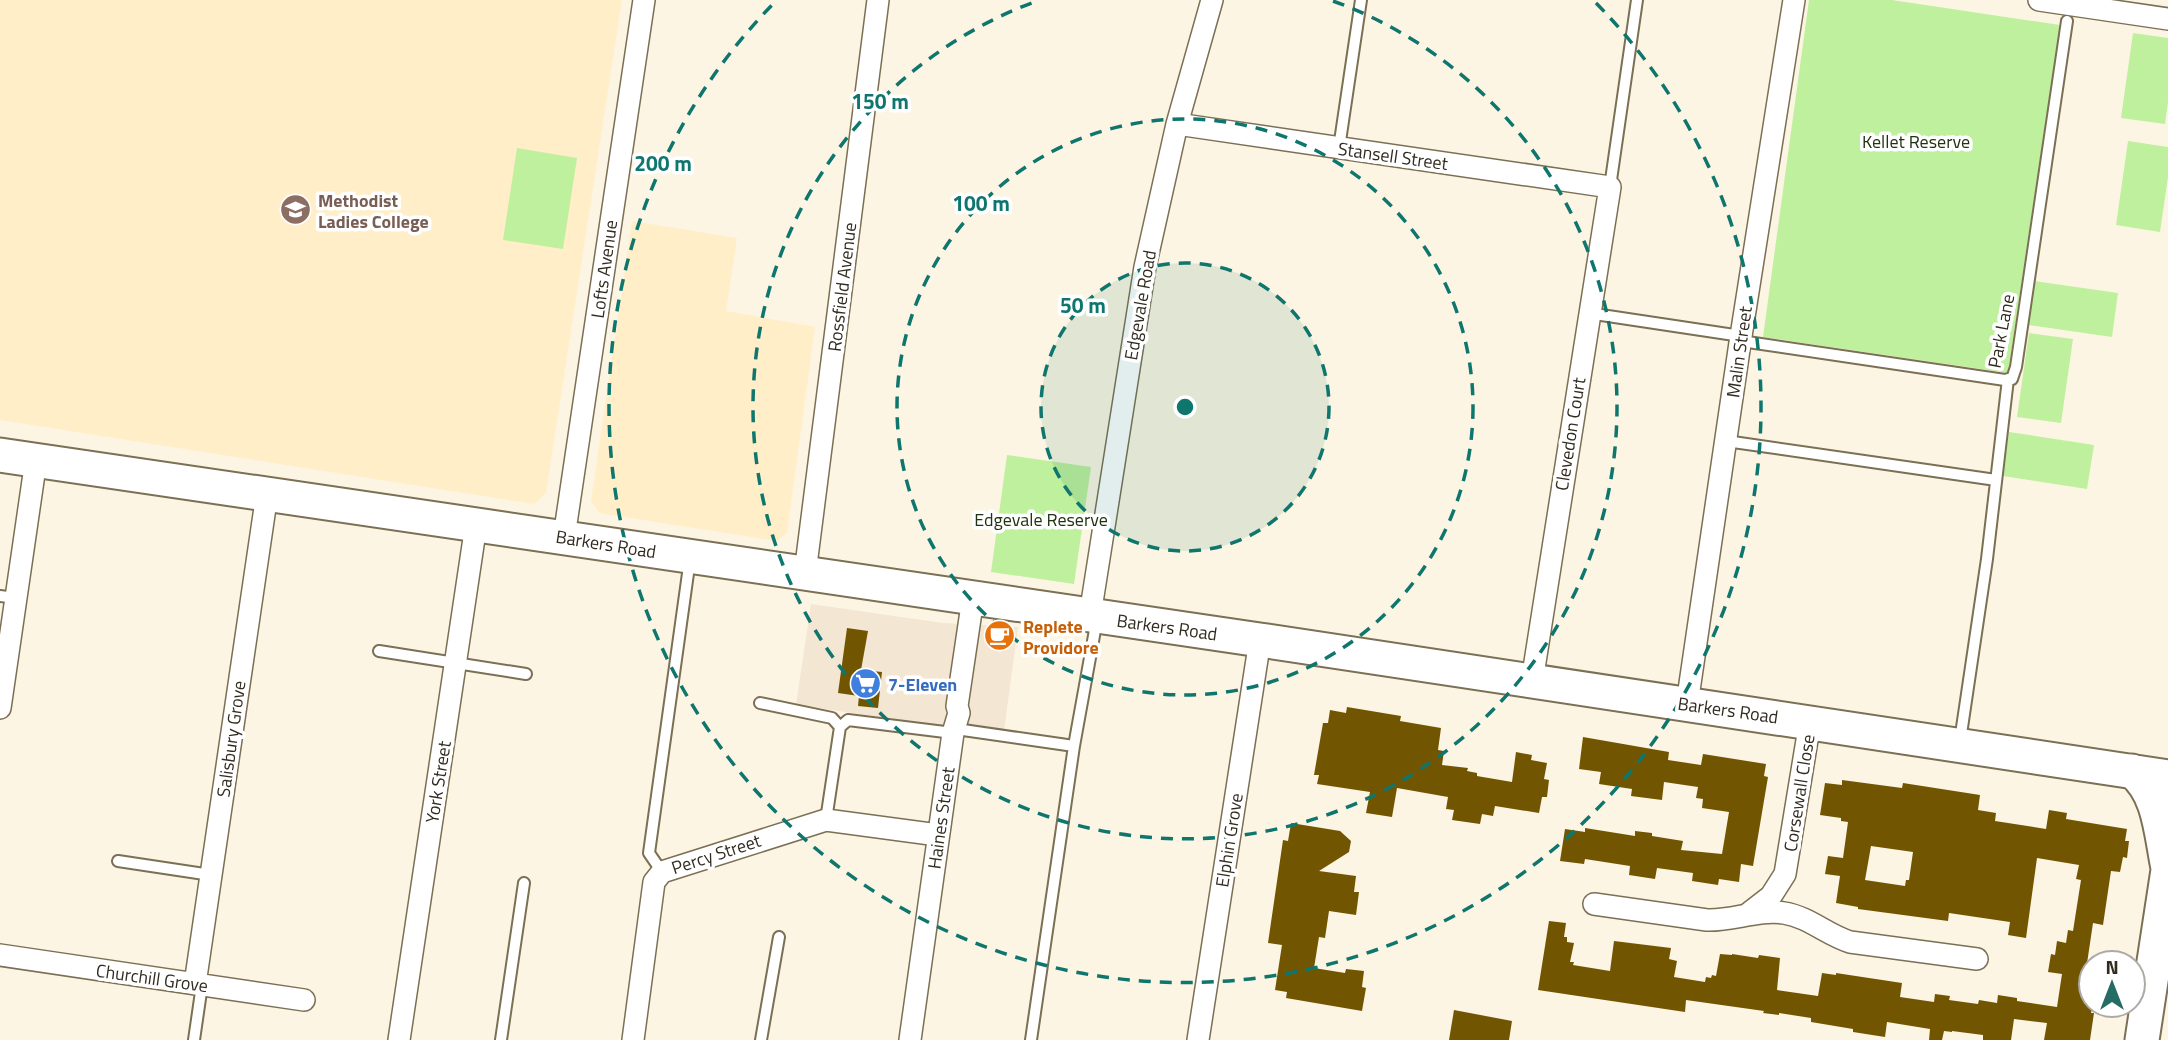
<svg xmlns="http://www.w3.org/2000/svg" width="2168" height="1040" font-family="'Titillium Web',sans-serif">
	<rect width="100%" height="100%" fill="#fdf5e3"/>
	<path fill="#f3e6d2" d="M811,604L943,623L1018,627L1004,731L936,725L796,705Z"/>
	<path fill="#ffeec8" d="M0,0H622L546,493L534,504L0,420Z
		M632,221L737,238L726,311L815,327L787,533L777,541L599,513L591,501Z"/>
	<path fill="#bff09d" d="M1809,0H1892L2060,25L2008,373L1763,337Z
		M2133,33L2168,38V102L2165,124L2121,118Z
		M2128,141L2168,147V177L2160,232L2116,225Z
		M517,148L577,158L563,249L503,240Z
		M2034,281L2118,293L2112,337L2028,325Z
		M2029,333L2073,339L2061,423L2017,417Z
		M2009,432L2094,445L2087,489L2003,476Z
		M1007,455L1091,467L1074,584L991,572Z"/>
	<path fill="#725500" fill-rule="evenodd" d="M847,628L868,631L861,670L882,672L878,708L858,706L859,696L838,693Z
		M1347,707L1401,716L1400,721L1441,728L1438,750L1444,751L1442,765L1468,768L1467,771L1477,773V776L1512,782L1516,752L1532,755L1531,760L1547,763L1544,779L1549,780L1547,797H1542L1539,813L1495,806L1493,816L1482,814L1480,824L1452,820L1454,810L1446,809L1448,797L1397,788L1392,817L1366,813L1370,792L1317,784L1319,775H1314L1323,723H1328L1330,710L1346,713Z
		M1583,737L1669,752L1668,760L1701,765L1703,754L1766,764L1764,776L1768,777L1753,866L1741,864L1739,882L1719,879L1718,885L1692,881L1693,873L1657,868L1655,879L1629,875L1630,866L1585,859L1584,864L1560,861L1565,829L1585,832V828L1635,836V831L1652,833V836L1683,841L1681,850L1722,854L1729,812L1702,808L1703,799L1696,798L1698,787L1664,782L1662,800L1631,796L1632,789L1599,784L1601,772L1579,769Z
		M1842,780L1902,788L1903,783L1980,795L1978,810L1996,813L1995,821L2046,829L2049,810L2067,813L2066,819L2127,829L2125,841H2129L2127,858L2123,857L2120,872L2111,871L2103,925L2093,923L2082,997L2091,998V1005H2093L2091,1013H2094L2090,1040H2044L2047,1023L2014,1019L2011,1040H1983V1035L1952,1031V1032L1944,1031L1942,1040H1929L1930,1029L1887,1022L1885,1037L1853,1032V1029L1811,1022V1018L1779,1013V1015L1763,1013L1764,1011L1686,1000L1685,1012L1538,990L1549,921L1566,923L1564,937H1567V942L1574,943L1570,962H1574L1573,965L1610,971L1614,941L1671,948L1669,959L1677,961L1674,977L1705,982L1706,977L1711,978L1712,975L1716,976L1720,954L1732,955V954L1758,958L1759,955L1780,958L1777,990L1818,996L1822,973L1836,975V973L1902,983L1900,997L1934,1002L1935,994L1950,996L1949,1000L1978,1004L1979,1000L1997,1003L1998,995L2017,998V1001L2057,1007L2062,974L2048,972L2051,954L2055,955L2057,941L2066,943L2068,930L2073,931L2081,880L2076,879L2079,865L2037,858L2026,938L2008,935L2010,922L1949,913L1948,921L1858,909V907L1836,903L1840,876L1825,874L1828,856L1843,858L1848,822L1841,821V818L1820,815L1825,783L1842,785ZM1871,846L1913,852L1909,880H1906L1905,886L1865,880Z
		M1291,823L1340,831L1351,841L1349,852L1319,871L1356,876L1354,892H1359L1356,915L1329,911L1325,938L1319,937L1314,968L1345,973L1346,969L1364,971L1362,987L1366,988L1362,1011L1286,998L1287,992L1275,990L1282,945L1268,943L1283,840L1288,841Z
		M1454,1010L1512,1021L1509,1040H1449Z"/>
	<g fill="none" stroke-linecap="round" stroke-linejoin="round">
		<defs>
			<path id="service" d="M1339,148L1361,0
				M1610,187L1637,0
				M1588,313L1741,336
				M1741,341L2005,380L2012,379L2016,367L2067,21
				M1726,441L1996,480
				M0,596L16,598
				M379,651L526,674
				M760,703L832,718L840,727
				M956,729L1074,746
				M1960,741L1987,559L2008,379
				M826,820L840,727L848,720L953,733
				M118,861L211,875
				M662,872L649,853L690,559
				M194,1040L202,985
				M501,1040L524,883
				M761,1040L779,937
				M1031,1040L1074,746L1097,619"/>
			<path id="minor" d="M2039,0L2168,19
				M1177,124L1610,187L1532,681
				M564,537L644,0
				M805,573L878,0
				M1090,615L1145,267L1177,124L1212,0
				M1687,704L1741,336L1794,0
				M0,708L36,460
				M1594,904L1707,920C1733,921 1758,909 1784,913C1809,917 1827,935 1850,942L1977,959
				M1749,913L1771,896L1785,874L1810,722
				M0,955L304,1000
				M195,984L267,494
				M399,1040L476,525
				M633,1040L654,882L662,872L826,820L938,835
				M910,1040L953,733L959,713L957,706L973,598
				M1198,1040L1260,640"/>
			<path id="primary" d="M0,455L1260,640L2168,777
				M2132,771C2160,793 2161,835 2168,868
				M2142,1040L2168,870"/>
		</defs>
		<use href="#service" stroke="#7b6f54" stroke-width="14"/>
		<use href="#minor" stroke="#7b6f54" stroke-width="24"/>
		<use href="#primary" stroke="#7b6f54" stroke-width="37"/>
		<use href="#service" stroke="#fff" stroke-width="10"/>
		<use href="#minor" stroke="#fff" stroke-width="21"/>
		<use href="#primary" stroke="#fff" stroke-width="33"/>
	</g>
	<circle cx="1185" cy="407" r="144" fill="#0f766e" fill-opacity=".12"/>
	<g fill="none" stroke="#0f766e" stroke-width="3.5" stroke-dasharray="12 9">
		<circle cx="1185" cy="407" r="144"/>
		<circle cx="1185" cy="407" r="288"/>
		<path d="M1333 1A432 432 0 1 1 1037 1"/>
		<path d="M1596 3A576 576 0 1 1 774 3"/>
	</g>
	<defs>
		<symbol id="school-disc" viewBox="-11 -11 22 22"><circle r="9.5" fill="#8d6e63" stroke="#fff"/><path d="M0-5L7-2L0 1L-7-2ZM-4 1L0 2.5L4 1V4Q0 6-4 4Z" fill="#fff"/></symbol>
		<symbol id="cafe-disc" viewBox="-11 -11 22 22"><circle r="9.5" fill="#e8710a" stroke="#fff"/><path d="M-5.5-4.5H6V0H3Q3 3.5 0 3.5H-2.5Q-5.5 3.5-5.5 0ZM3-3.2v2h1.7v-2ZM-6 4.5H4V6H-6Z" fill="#fff"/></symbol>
		<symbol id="supermarket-disc" viewBox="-11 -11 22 22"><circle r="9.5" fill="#3f7fe0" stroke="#fff"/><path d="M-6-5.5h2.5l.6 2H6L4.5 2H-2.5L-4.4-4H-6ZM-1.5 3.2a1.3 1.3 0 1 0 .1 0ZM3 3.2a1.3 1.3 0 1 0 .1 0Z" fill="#fff"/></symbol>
	</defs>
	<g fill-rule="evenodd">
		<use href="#school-disc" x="278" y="192" width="35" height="35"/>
		<use href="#cafe-disc" x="982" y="618" width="35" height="35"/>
		<use href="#supermarket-disc" x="848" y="666" width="35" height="35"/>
	</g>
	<g text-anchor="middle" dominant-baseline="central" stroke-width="7" stroke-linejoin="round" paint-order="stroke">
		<g font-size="18" fill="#213412" stroke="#fff">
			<text x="1916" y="141">Kellet Reserve</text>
			<text x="1041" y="519">Edgevale Reserve</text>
		</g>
		<g font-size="18" fill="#312b20" stroke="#fff">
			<text transform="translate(1393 156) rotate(8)">Stansell Street</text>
			<text transform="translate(604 269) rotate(-82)">Lofts Avenue</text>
			<text transform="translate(842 287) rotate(-83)">Rossfield Avenue</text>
			<text transform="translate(1140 305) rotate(-80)">Edgevale Road</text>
			<text transform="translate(2001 331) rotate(-79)">Park Lane</text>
			<text transform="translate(1739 352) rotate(-82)">Malin Street</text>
			<text transform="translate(1570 434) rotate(-81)">Clevedon Court</text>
			<text transform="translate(606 544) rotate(9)">Barkers Road</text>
			<text transform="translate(1167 627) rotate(8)">Barkers Road</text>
			<text transform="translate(1728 710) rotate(8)">Barkers Road</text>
			<text transform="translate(231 739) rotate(-82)">Salisbury Grove</text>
			<text transform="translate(438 782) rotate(-81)">York Street</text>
			<text transform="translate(1799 793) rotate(-81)">Corsewall Close</text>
			<text transform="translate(941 818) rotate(-82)">Haines Street</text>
			<text transform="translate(1229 840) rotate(-81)">Elphin Grove</text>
			<text transform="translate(716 854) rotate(-18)">Percy Street</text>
			<text transform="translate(152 978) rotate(8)">Churchill Grove</text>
		</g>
		<g font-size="18" font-weight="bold" fill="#785e54" stroke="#fff" text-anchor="start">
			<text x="318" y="200">Methodist<tspan x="318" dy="21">Ladies College</tspan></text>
		</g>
		<g font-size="18" font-weight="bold" fill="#c56008" stroke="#fff" text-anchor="start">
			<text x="1023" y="626">Replete<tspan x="1023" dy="21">Providore</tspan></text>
		</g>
		<g font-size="18" font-weight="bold" fill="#366cbe" stroke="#fff" text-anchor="start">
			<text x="888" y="684">7-Eleven</text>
		</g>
	</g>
	<circle cx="1185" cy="407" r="10" fill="#0f766e" stroke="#fff" stroke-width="3.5"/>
	<g font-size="21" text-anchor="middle" font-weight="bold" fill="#0f766e" stroke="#fff" stroke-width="7" stroke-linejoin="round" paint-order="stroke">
		<text x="880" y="109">150 m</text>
		<text x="663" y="171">200 m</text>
		<text x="981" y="211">100 m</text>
		<text x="1083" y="313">50 m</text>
	</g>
	<g transform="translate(2112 984)"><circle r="33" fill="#ffffff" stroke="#adaaa6" stroke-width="2"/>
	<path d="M0-5L12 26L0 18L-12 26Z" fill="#246c64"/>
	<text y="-10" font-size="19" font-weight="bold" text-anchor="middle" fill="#312b20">N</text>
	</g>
</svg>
